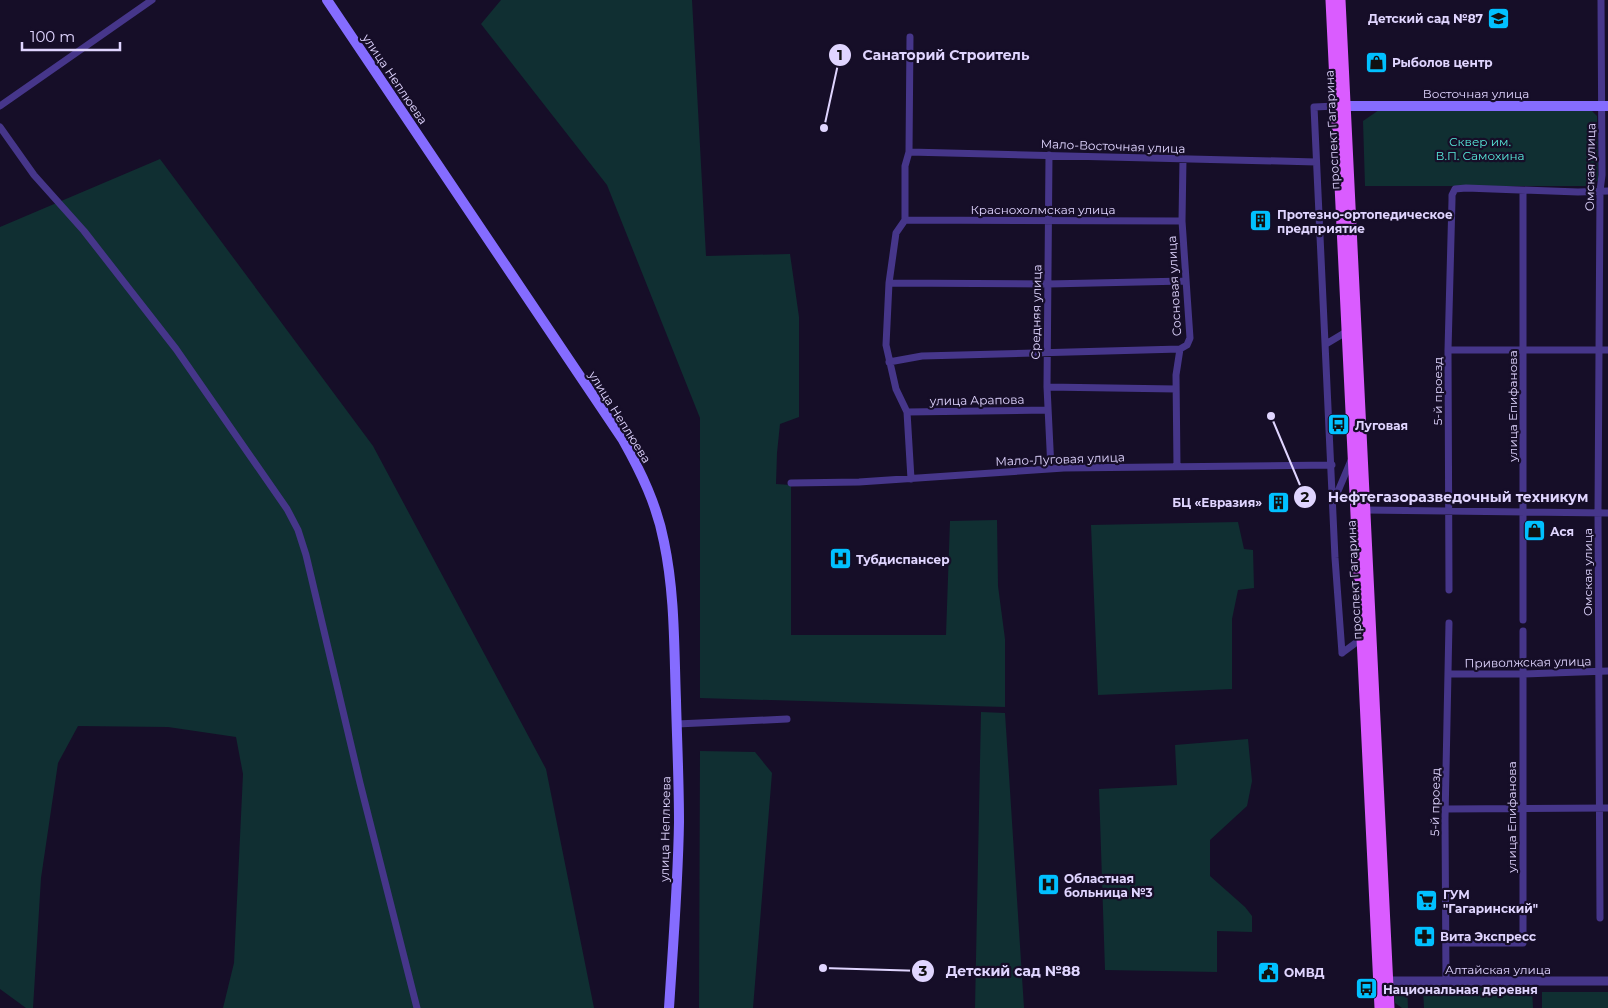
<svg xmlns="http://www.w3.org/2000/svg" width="1608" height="1008" font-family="Montserrat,sans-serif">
	<rect width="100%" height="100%" fill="#160e28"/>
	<path fill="#102f32" d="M501,0H692L706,256L790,254L799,317V417L780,424L777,453L776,484L791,485V635H946L950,521L997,520L998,586L1005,639V707L700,698V418L607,185L481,24Z
		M1379,110L1592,111L1597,116L1598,180L1591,186H1365L1363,121Z
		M160,159L373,446L546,769L594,1008H223L234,963L243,774L236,737L168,727L78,726L58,763L41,878L33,1008H26L0,989V227Z
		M1238,522L1244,549L1253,550L1254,588L1238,590L1232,619V689L1098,695L1091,525Z
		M981,712L1005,713L1024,1008H975Z
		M1248,739L1252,781L1247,806L1210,840V876L1245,907L1252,916V932L1217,931V972L1105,970L1099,789L1177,785L1175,745Z
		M700,751L755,752L772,773L753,1008H699Z
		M1407,986L1408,1008H1402L1395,1003L1394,992L1399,987Z
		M1423,987L1532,988L1533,1008H1424Z
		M1542,992H1608V1008H1542Z"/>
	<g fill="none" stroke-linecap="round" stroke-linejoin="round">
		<path stroke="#46368a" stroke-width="7" d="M910,37L909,152L905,166V220L896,233L889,283L886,345L896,389L907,412L911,479
			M0,106L152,0
			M1336,106L1314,107L1335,558L1342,653
			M0,127L34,175L84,231L176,349L287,509L298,530L306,555L360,783L417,1008
			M909,152L1316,162
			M1049,155L1047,387L1051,469
			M1523,191V620
			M905,220L1182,221
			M889,283L1048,284L1185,281
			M1326,344L1346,332
			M1448,350H1608
			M889,362L922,356L1180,349
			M1047,387L1176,389
			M907,412L1047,410
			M1177,467L1176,375L1180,349L1187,345L1190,338L1182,221L1183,159
			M791,483L859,482L1064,468L1332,465
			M1333,503L1352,458
			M1365,510L1608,513
			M1449,590L1448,350L1452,200V195L1455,189L1466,188L1578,192L1608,191
			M1342,653L1361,639
			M1449,674H1524L1608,671
			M677,724L787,719
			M1446,809L1608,808
			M1600,918L1598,513L1600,191L1602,175L1601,0
			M1446,943H1523V631
			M1446,981L1445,819L1449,623"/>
		<path stroke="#46368a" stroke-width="9" d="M1388,981H1608"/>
		<path stroke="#856cff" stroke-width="10" d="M327,0L623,440C641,472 657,505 664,542C675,594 674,648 676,701C677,741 679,782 679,822C678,884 673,946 669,1008
			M1345,106H1608"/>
		<path stroke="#da5cff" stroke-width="11" d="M1331,0L1380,1008
			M1340,0L1389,1008"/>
	</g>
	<defs>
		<symbol id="school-square" viewBox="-11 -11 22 22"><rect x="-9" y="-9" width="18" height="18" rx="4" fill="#01c0ff" stroke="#160e28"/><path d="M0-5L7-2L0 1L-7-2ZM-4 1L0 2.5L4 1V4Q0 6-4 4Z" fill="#111"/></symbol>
		<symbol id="shop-square" viewBox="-11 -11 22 22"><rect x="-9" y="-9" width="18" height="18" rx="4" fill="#01c0ff" stroke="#160e28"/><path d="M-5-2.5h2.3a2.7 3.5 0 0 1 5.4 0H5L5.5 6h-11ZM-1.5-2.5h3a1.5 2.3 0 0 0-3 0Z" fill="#111"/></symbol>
		<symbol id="building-square" viewBox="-11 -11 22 22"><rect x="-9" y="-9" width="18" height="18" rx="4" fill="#01c0ff" stroke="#160e28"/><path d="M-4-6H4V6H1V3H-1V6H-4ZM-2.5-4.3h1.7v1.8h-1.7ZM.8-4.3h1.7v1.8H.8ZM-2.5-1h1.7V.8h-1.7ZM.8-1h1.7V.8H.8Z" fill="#111"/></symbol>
		<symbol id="bus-square" viewBox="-11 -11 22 22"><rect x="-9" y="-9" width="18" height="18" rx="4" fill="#01c0ff" stroke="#160e28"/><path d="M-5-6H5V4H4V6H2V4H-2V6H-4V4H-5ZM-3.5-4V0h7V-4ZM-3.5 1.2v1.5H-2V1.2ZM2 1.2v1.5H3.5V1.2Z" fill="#111"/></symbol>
		<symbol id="hospital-square" viewBox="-11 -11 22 22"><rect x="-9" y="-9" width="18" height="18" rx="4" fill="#01c0ff" stroke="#160e28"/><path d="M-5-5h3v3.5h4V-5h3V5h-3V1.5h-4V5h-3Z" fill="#111"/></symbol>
		<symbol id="supermarket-square" viewBox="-11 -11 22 22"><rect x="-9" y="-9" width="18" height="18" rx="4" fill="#01c0ff" stroke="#160e28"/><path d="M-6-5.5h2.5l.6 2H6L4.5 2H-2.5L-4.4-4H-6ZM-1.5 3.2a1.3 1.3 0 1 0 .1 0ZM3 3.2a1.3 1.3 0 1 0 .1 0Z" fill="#111"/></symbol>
		<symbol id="pharmacy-square" viewBox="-11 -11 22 22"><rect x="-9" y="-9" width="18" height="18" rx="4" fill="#01c0ff" stroke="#160e28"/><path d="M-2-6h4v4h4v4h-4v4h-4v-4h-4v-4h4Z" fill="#111"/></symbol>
		<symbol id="civic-square" viewBox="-11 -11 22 22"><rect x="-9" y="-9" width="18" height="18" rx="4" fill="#01c0ff" stroke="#160e28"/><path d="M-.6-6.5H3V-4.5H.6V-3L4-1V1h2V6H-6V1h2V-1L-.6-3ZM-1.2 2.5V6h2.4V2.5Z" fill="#111"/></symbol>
	</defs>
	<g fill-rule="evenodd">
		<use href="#school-square" x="1486" y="6" width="25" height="25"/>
		<use href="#shop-square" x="1364" y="50" width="25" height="25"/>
		<use href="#building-square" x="1248" y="208" width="25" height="25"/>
		<use href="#bus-square" x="1326" y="412" width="25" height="25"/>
		<use href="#building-square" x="1266" y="490" width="25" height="25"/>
		<use href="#shop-square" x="1522" y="518" width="25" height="25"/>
		<use href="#hospital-square" x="828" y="546" width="25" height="25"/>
		<use href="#hospital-square" x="1036" y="872" width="25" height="25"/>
		<use href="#supermarket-square" x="1414" y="888" width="25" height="25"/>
		<use href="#pharmacy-square" x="1412" y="924" width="25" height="25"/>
		<use href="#civic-square" x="1256" y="960" width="25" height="25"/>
		<use href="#bus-square" x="1354" y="976" width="25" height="25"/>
	</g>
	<g text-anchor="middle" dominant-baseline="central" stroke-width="4.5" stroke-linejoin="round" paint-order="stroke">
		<g font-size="12" font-weight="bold" fill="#e0d5ff" stroke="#160e28" text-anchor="start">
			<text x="1483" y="18" text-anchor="end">Детский сад №87</text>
			<text x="1392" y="62">Рыболов центр</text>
			<text x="1277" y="214">Протезно-ортопедическое<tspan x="1277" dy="14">предприятие</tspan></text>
			<text x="1355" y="425">Луговая</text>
			<text x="1262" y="502" text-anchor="end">БЦ «Евразия»</text>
			<text x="1550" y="531">Ася</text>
			<text x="856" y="559">Тубдиспансер</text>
			<text x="1064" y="878">Областная<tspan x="1064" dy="14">больница №3</tspan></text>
			<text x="1443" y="894">ГУМ<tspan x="1443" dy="14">"Гагаринский"</tspan></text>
			<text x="1440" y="936">Вита Экспресс</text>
			<text x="1284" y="972">ОМВД</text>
			<text x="1383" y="989">Национальная деревня</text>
		</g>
		<g font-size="12" fill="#e0d5ff" stroke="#160e28">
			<text transform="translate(395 79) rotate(56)">улица Неплюева</text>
			<text x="1476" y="93">Восточная улица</text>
			<text transform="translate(1332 130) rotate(-93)">проспект Гагарина</text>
			<text transform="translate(1113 146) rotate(2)">Мало-Восточная улица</text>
			<text transform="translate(1590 167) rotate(-89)">Омская улица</text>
			<text x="1043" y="209">Краснохолмская улица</text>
			<text transform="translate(1174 286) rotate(-93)">Сосновая улица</text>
			<text transform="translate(1036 312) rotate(-89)">Средняя улица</text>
			<text transform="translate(1437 391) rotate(-90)">5-й проезд</text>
			<text transform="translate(977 400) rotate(-1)">улица Арапова</text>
			<text transform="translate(1512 406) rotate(-90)">улица Епифанова</text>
			<text transform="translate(620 417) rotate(58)">улица Неплюева</text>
			<text transform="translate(1060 459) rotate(-2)">Мало-Луговая улица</text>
			<text transform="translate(1587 572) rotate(-90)">Омская улица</text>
			<text transform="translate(1354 580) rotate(-93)">проспект Гагарина</text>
			<text transform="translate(1528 662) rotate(-1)">Приволжская улица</text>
			<text transform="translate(1435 802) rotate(-89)">5-й проезд</text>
			<text transform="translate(1511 817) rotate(-90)">улица Епифанова</text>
			<text transform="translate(665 829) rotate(-89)">улица Неплюева</text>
			<text x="1498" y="969">Алтайская улица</text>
		</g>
		<g font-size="12" fill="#58e8d9" stroke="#160e28">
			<text x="1480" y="141">Сквер им.<tspan x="1480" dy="14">В.П. Самохина</tspan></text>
		</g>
	</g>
	<path fill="none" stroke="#e0d5ff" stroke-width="2" d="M824 128L840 55M1271 416L1305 497M823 968L923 971"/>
	<g fill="#e0d5ff" stroke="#160e28" stroke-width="2">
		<circle cx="824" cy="128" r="5"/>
		<circle cx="1271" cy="416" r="5"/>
		<circle cx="823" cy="968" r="5"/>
		<circle cx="840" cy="55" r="12"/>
		<circle cx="1305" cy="497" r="12"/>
		<circle cx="923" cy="971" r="12"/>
	</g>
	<g font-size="15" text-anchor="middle" font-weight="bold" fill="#111">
		<text x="840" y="60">1</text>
		<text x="1305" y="502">2</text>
		<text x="923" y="976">3</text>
	</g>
	<g font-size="14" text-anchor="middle" font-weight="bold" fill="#e0d5ff" stroke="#160e28" stroke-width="4.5" stroke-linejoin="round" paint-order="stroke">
		<text x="946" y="60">Санаторий Строитель</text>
		<text x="1458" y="502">Нефтегазоразведочный техникум</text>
		<text x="1013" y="976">Детский сад №88</text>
	</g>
	<path d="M22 42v8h98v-8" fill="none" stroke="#e0d5ff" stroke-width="2.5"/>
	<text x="30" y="42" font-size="15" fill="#e0d5ff" stroke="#160e28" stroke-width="4" paint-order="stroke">100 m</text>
</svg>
